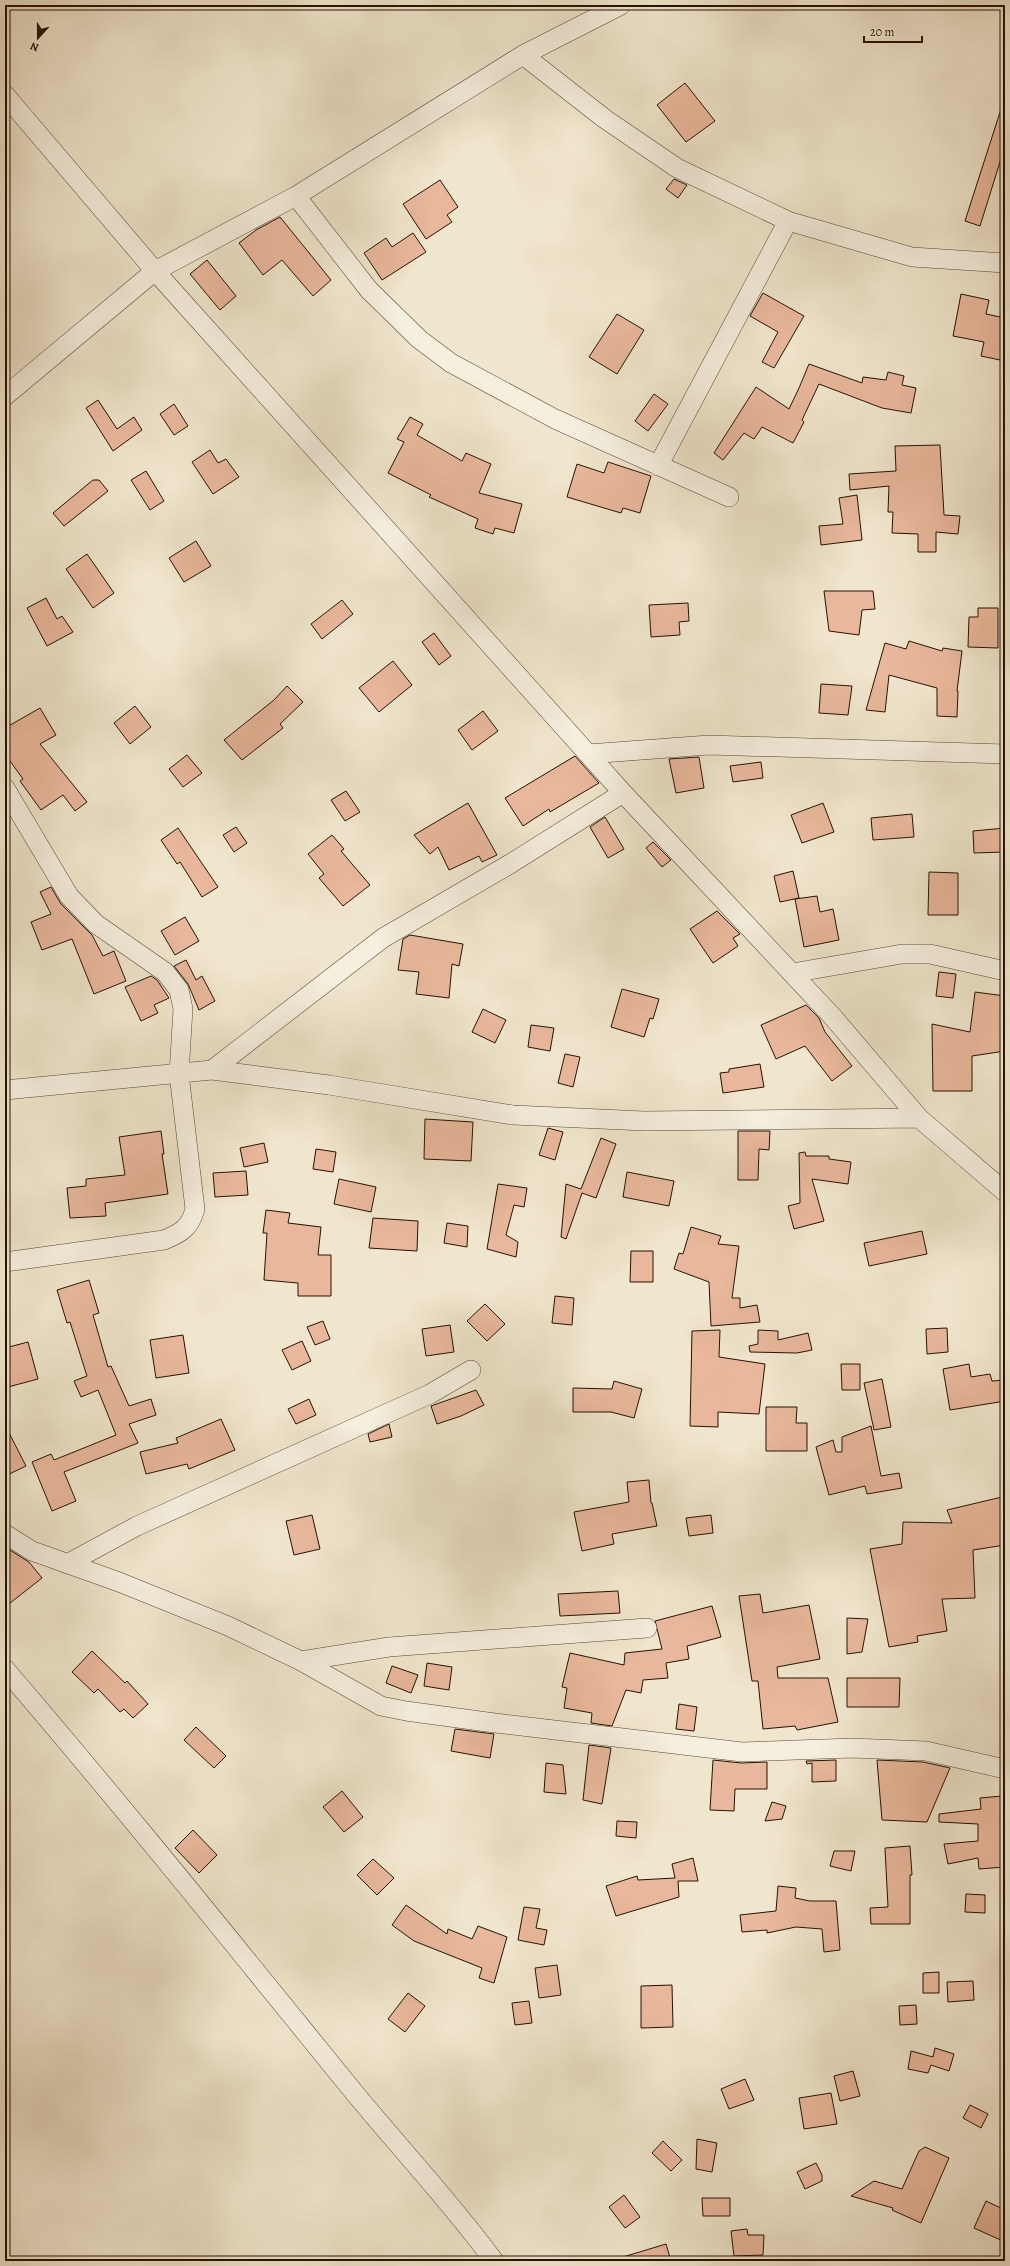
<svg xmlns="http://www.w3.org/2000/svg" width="1010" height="2266" font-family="Alegreya,serif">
	<rect width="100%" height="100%" fill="#f0e6cd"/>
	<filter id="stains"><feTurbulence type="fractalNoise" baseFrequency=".005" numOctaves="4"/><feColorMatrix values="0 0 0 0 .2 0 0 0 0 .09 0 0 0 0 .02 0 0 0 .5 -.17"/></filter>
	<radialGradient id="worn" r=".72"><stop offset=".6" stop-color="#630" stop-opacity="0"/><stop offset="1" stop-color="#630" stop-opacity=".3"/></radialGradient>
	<path fill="#e9b89c" stroke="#261103" d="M685,83L715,121L686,142L657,105Z
		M1002,106H1005V146L980,226L965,221Z
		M674,179L687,185L678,198L666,189Z
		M440,180L458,207L447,215L452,222L426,239L403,204Z
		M280,217L331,280L313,296L282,260L263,275L239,243L256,230Z
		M413,233L426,252L382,280L364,253L386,238L392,247Z
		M207,260L236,296L220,310L190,274Z
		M763,293L804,316L774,368L762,362L778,332L750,316Z
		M961,294L989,300L986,314L1005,318V335L1000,360L981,356L984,342L953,336Z
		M617,314L644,330L617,374L589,357Z
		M809,364L862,383L863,377L886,380L888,372L904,376L902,385L916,388L911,413L882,408L819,384L802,420L804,422L793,443L762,427L754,439L744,433L723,460L714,453L756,387L789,409L799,388Z
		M654,394L668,404L648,431L635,421Z
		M98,400L117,429L134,417L142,430L113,451L86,408Z
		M174,404L188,426L174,435L160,414Z
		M410,417L423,424L417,435L462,461L466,453L491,464L479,493L522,504L514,533L495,528L493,534L475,528L478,519L429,497L431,495L388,473L404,442L397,439Z
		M940,445L944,515L960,516L958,534L936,532V552H918V534L892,533L893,512H888L889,486L850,490L849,474L896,471L895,446Z
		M210,450L218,463L226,459L239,477L213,494L192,462Z
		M608,462L651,476L640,513L623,508L621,513L567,497L577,464L604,473Z
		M146,471L164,501L150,510L131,480Z
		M93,480H99L108,491L64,526L53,513Z
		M857,495L862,540L821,545L819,526L843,524L839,498Z
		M196,541L211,566L184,582L169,558Z
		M87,554L114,593L93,608L66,569Z
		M824,591H873L875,609L862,610L859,635L829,631Z
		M46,598L57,619L62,616L73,632L47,646L27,608Z
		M342,600L353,614L322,639L311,624Z
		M688,603L689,621L679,622L680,635L651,637L649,605Z
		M978,608H998V648L968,647L969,617H978Z
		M434,633L451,656L439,665L422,642Z
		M909,641L942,651L943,648L962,651L957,691H958L957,717L937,716V688L889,675L885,712L866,710L885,643L906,649Z
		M393,661L412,685L379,712L359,688Z
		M821,684L852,686L848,715L819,713Z
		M287,686L303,702L280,724L283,728L242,760L224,740L274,700Z
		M135,706L151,727L130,744L114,723Z
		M40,708L56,735L40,744L87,802L75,811L63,795L41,810L20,781L23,779L5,754V728Z
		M483,711L498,731L472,750L458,730Z
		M187,755L202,773L183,787L169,769Z
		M575,756L599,783L550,812L549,809L523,826L505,798Z
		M699,757L704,788L676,793L669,759Z
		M761,762L763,778L733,782L730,766Z
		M346,791L360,812L345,821L331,800Z
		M468,803L497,855L482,862L479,856L449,870L438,847L430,854L414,835Z
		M823,803L834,832L802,843L791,815Z
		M912,814L914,837L873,840L871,818Z
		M605,817L624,849L608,858L590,827Z
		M236,827L247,843L234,852L223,835Z
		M178,828L218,887L202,897L180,862L177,864L161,840Z
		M1005,828V852L974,853L973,831Z
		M332,835L344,849L341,851L370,885L343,906L319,878L324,874L308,854Z
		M653,842L671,860L662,867L646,848Z
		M793,871L799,898L780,902L774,876Z
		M929,872L958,873V915H928Z
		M51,887L61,904L92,935L103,956L114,951L126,981L94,994L72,939L42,950L31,922L51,914L40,892Z
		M817,896L820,912L833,909L839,940L804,947L795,899Z
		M717,911L740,934L733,938L738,946L713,963L690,929Z
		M185,917L199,941L175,955L161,931Z
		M410,935L463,944L459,966L452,964L449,998L416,994L419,972L398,970L403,939Z
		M186,960L196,980L202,976L215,1001L199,1010L188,984L174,966Z
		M939,972L956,974L953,998L936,996Z
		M151,976L157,980L169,998L154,1005L158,1013L141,1021L125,987Z
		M622,989L659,999L653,1019L650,1018L644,1037L611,1027Z
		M975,992L1005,996V1051L972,1056V1091H933L932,1024L970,1032Z
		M806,1005L819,1018L825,1032L852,1066L832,1081L805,1046L776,1059L761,1025Z
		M483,1009L506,1020L495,1043L472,1032Z
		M531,1025L554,1028L550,1051L528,1047Z
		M565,1054L580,1057L573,1087L558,1083Z
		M760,1064L764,1087L723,1093L720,1073L729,1072V1069Z
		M425,1119L473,1122L471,1161L424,1159Z
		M548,1128L563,1132L555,1160L539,1155Z
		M161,1131L164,1154H162L168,1194L105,1203L106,1216L70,1218L67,1188L86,1186V1179L125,1175L119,1137Z
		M738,1131H770L769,1150L759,1149L758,1180H738Z
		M601,1138L616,1144L596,1198L582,1193L566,1239L561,1237L566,1184L581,1189Z
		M264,1143L268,1162L244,1167L240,1148Z
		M316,1149L336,1152L333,1172L313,1169Z
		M805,1152L806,1156H829V1159L851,1162L848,1184L812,1179L824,1221L794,1229L788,1206L800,1203L799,1153Z
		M246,1171L248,1195L215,1197L213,1173Z
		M627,1172L674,1181L669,1206L623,1197Z
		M339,1179L376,1187L371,1212L334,1204Z
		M498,1184L527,1188L524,1207L514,1205L506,1235L518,1242L516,1257L487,1249Z
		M266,1210L290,1213L288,1223L321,1227L318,1255H331V1296H298V1283L264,1280L267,1233H263Z
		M373,1218L418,1221L417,1251L369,1248Z
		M447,1223L468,1226L467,1247L444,1243Z
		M691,1227L721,1236L718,1244L739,1246L732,1298H740V1308L757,1305L760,1322L711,1326L709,1282L674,1269L679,1253L683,1254Z
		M922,1231L927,1254L869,1266L864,1243Z
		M631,1251H653V1282H630Z
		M89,1280L99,1313L93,1315L108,1367L111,1366L129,1406L151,1399L156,1415L129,1424L138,1443L64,1472L76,1501L52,1511L32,1462L51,1454L54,1460L116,1435L98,1390L81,1397L74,1381L87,1376L70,1322L67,1323L57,1290Z
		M555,1296L574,1298L572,1325L552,1323Z
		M485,1304L505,1324L487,1341L467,1321Z
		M323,1321L330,1339L315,1345L307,1327Z
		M450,1325L454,1352L426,1356L422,1329Z
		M947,1328L948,1352L927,1354L926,1329Z
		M720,1330L719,1357L765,1364L759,1414L718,1412V1427L690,1426L692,1331Z
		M758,1330L778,1331V1340L808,1333L812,1350L797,1353L750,1352L749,1346L758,1344Z
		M183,1335L189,1373L156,1378L150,1340Z
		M302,1341L311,1361L292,1370L282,1350Z
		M28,1342L38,1379L8,1387L5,1377V1348Z
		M841,1364H860V1390H842Z
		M969,1364L971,1377L990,1374L992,1381L1005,1380V1401L950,1410L943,1369Z
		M882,1379L891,1427L874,1430L864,1383Z
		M614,1381L642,1389L634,1418L611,1412H573V1388L612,1389Z
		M476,1390L484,1405L461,1416L437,1424L431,1406Z
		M309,1399L316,1415L296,1424L288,1409Z
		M766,1407H797L796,1423H807V1451H766Z
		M221,1419L235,1450L189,1469L187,1464L146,1474L140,1452L178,1443L176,1438Z
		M389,1424L392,1437L370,1442L368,1434Z
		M5,1425L26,1466L5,1476Z
		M871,1426L881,1476L899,1473L902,1488L867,1494L865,1486L829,1495L816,1447L833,1440L836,1452H842V1437Z
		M649,1480L651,1503H652L657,1526L612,1534L614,1544L582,1551L574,1512L629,1502L627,1482Z
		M1002,1497L1005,1508V1545L973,1550L975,1598L942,1599L947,1631L917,1636L918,1642L889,1647L870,1549L902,1544L903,1522L952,1523L947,1510Z
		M312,1515L320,1549L294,1555L286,1521Z
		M711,1515L713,1533L689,1536L686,1518Z
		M5,1547L29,1562L42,1578L5,1607Z
		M618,1591L620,1613L560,1616L558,1594Z
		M760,1594L763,1613L809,1605L820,1659L777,1667L778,1678H828L838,1722L797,1730L795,1726L763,1729L758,1681H752L739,1596Z
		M712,1606L721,1637L687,1646L689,1659L666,1663L668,1678L643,1680L641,1693L626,1690L612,1726L591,1723L592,1713L564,1708L567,1688L562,1687L570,1653L624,1665L625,1653L662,1649L655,1621Z
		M847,1618L868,1619L862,1652L847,1654Z
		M92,1651L125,1683L127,1681L148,1704L133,1718L124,1709L120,1712L98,1689L94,1693L72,1672Z
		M427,1663L452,1667L449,1690L424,1686Z
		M392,1666L418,1675L411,1693L386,1683Z
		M847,1678H900L899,1707H847Z
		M679,1704L697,1707L694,1731L676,1729Z
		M196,1727L226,1756L214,1768L184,1740Z
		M455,1729L494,1734L490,1758L451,1751Z
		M589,1745L611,1748L602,1804L583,1800Z
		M713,1760L741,1763L767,1762V1789H735L734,1811L710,1810Z
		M836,1760V1781L812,1782V1763L807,1764L806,1761Z
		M877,1760L923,1762L950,1768L927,1822L882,1820Z
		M546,1763L563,1765L566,1794L544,1792Z
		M342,1791L363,1817L344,1832L323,1807Z
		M1002,1796L1005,1820H1001L1004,1867L979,1869L978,1858L948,1864L944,1844L978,1841V1824L939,1822V1814L981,1809L980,1798Z
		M772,1802L786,1806L782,1819L765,1821Z
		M617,1821L637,1822L636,1838L616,1836Z
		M193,1830L217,1855L199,1873L175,1848Z
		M910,1846L912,1875H910V1924H871L870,1908L888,1907L885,1848Z
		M834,1851H855L851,1871L830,1866Z
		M693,1858L698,1881H678L679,1897L616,1916L606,1886L637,1876L638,1880L675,1878L672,1864Z
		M373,1859L394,1878L377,1895L357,1875Z
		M778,1886L796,1888L795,1898L810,1901H836L840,1950L824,1952L822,1929L796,1927L767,1933V1930L742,1932L740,1915L776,1911Z
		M966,1894L985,1895V1913L965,1912Z
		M406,1905L447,1934L448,1929L472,1939L478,1926L507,1937L494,1983L479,1978L482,1968L414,1941L392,1925Z
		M524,1907L540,1909L536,1928L547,1930L544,1945L518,1940Z
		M557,1965L561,1995L539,1998L535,1968Z
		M939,1972V1993H923V1973Z
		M973,1981L974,2000L948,2002L947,1982Z
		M672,1985L673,2027L641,2028V1986Z
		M408,1993L425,2006L405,2032L388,2019Z
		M529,2001L532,2023L515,2025L512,2003Z
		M916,2005L917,2024L900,2025L899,2006Z
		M935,2048L954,2054L949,2071L931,2065L928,2073L908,2069L911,2051L933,2057Z
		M853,2071L860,2096L840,2101L834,2076Z
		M745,2079L754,2100L729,2109L721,2089Z
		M831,2093L837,2124L804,2129L799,2098Z
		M970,2105L988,2114L981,2128L963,2118Z
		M697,2139L717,2143L712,2172L696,2169Z
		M663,2141L682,2160L671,2171L652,2153Z
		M925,2147L949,2158L921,2223L892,2210L893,2208L851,2196L874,2181L902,2189L919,2151Z
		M816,2163L822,2175V2181L805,2189L797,2172Z
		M624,2195L640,2217L625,2228L609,2207Z
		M702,2198H730V2216H703Z
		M986,2201L1005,2210V2242L974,2228Z
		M747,2229L748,2235H764L763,2255L734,2256L731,2231Z
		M666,2244L671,2261H623V2257Z"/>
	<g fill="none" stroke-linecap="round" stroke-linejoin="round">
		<defs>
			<path id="street" d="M523,55L605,119L677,168L788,221L912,257L1005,263
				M5,95L155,271L623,793L832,1016L919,1118L1005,1192
				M296,196L369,290L419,339L451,363L555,419L729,497
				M5,396L155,271L296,196L523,55L621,5
				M658,466L788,221
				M588,754L709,745L1005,754
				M5,788L69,896L96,924L165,972L179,990L183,1009L179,1074L195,1209C190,1228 181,1233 164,1240L5,1262
				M792,973L902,954H930L1005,971
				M212,1070L383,938L510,864L623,793
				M5,1090L212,1070L329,1085L513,1115L644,1121L919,1118
				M5,1534L32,1551L119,1582L228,1626L301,1661L381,1706L406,1711L487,1722L742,1752L852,1748L926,1751L1005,1769
				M67,1564L137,1526L430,1394L471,1370
				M301,1661L389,1647L647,1628
				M5,1669C121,1804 232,1942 344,2080C393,2141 448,2198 494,2261"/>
		</defs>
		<use href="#street" stroke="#584636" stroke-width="20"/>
		<use href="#street" stroke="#f5efde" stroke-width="19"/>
	</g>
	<rect width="1010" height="2266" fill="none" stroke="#f0e6cd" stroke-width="20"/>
	<rect x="6" y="6" width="998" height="2254" fill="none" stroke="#261103" stroke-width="2"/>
	<rect x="10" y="10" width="990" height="2246" fill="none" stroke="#261103"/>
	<g transform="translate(38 38) rotate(201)" stroke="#f5efde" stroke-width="3" paint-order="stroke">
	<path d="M0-3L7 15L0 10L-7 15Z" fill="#261103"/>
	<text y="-6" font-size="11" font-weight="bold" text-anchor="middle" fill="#261103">N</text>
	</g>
	<path d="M864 36v6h58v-6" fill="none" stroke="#261103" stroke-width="2"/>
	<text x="870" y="36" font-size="12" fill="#261103" stroke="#f5efde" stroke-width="3" paint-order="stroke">20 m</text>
	<rect width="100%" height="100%" filter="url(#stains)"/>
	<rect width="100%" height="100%" fill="url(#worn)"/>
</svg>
